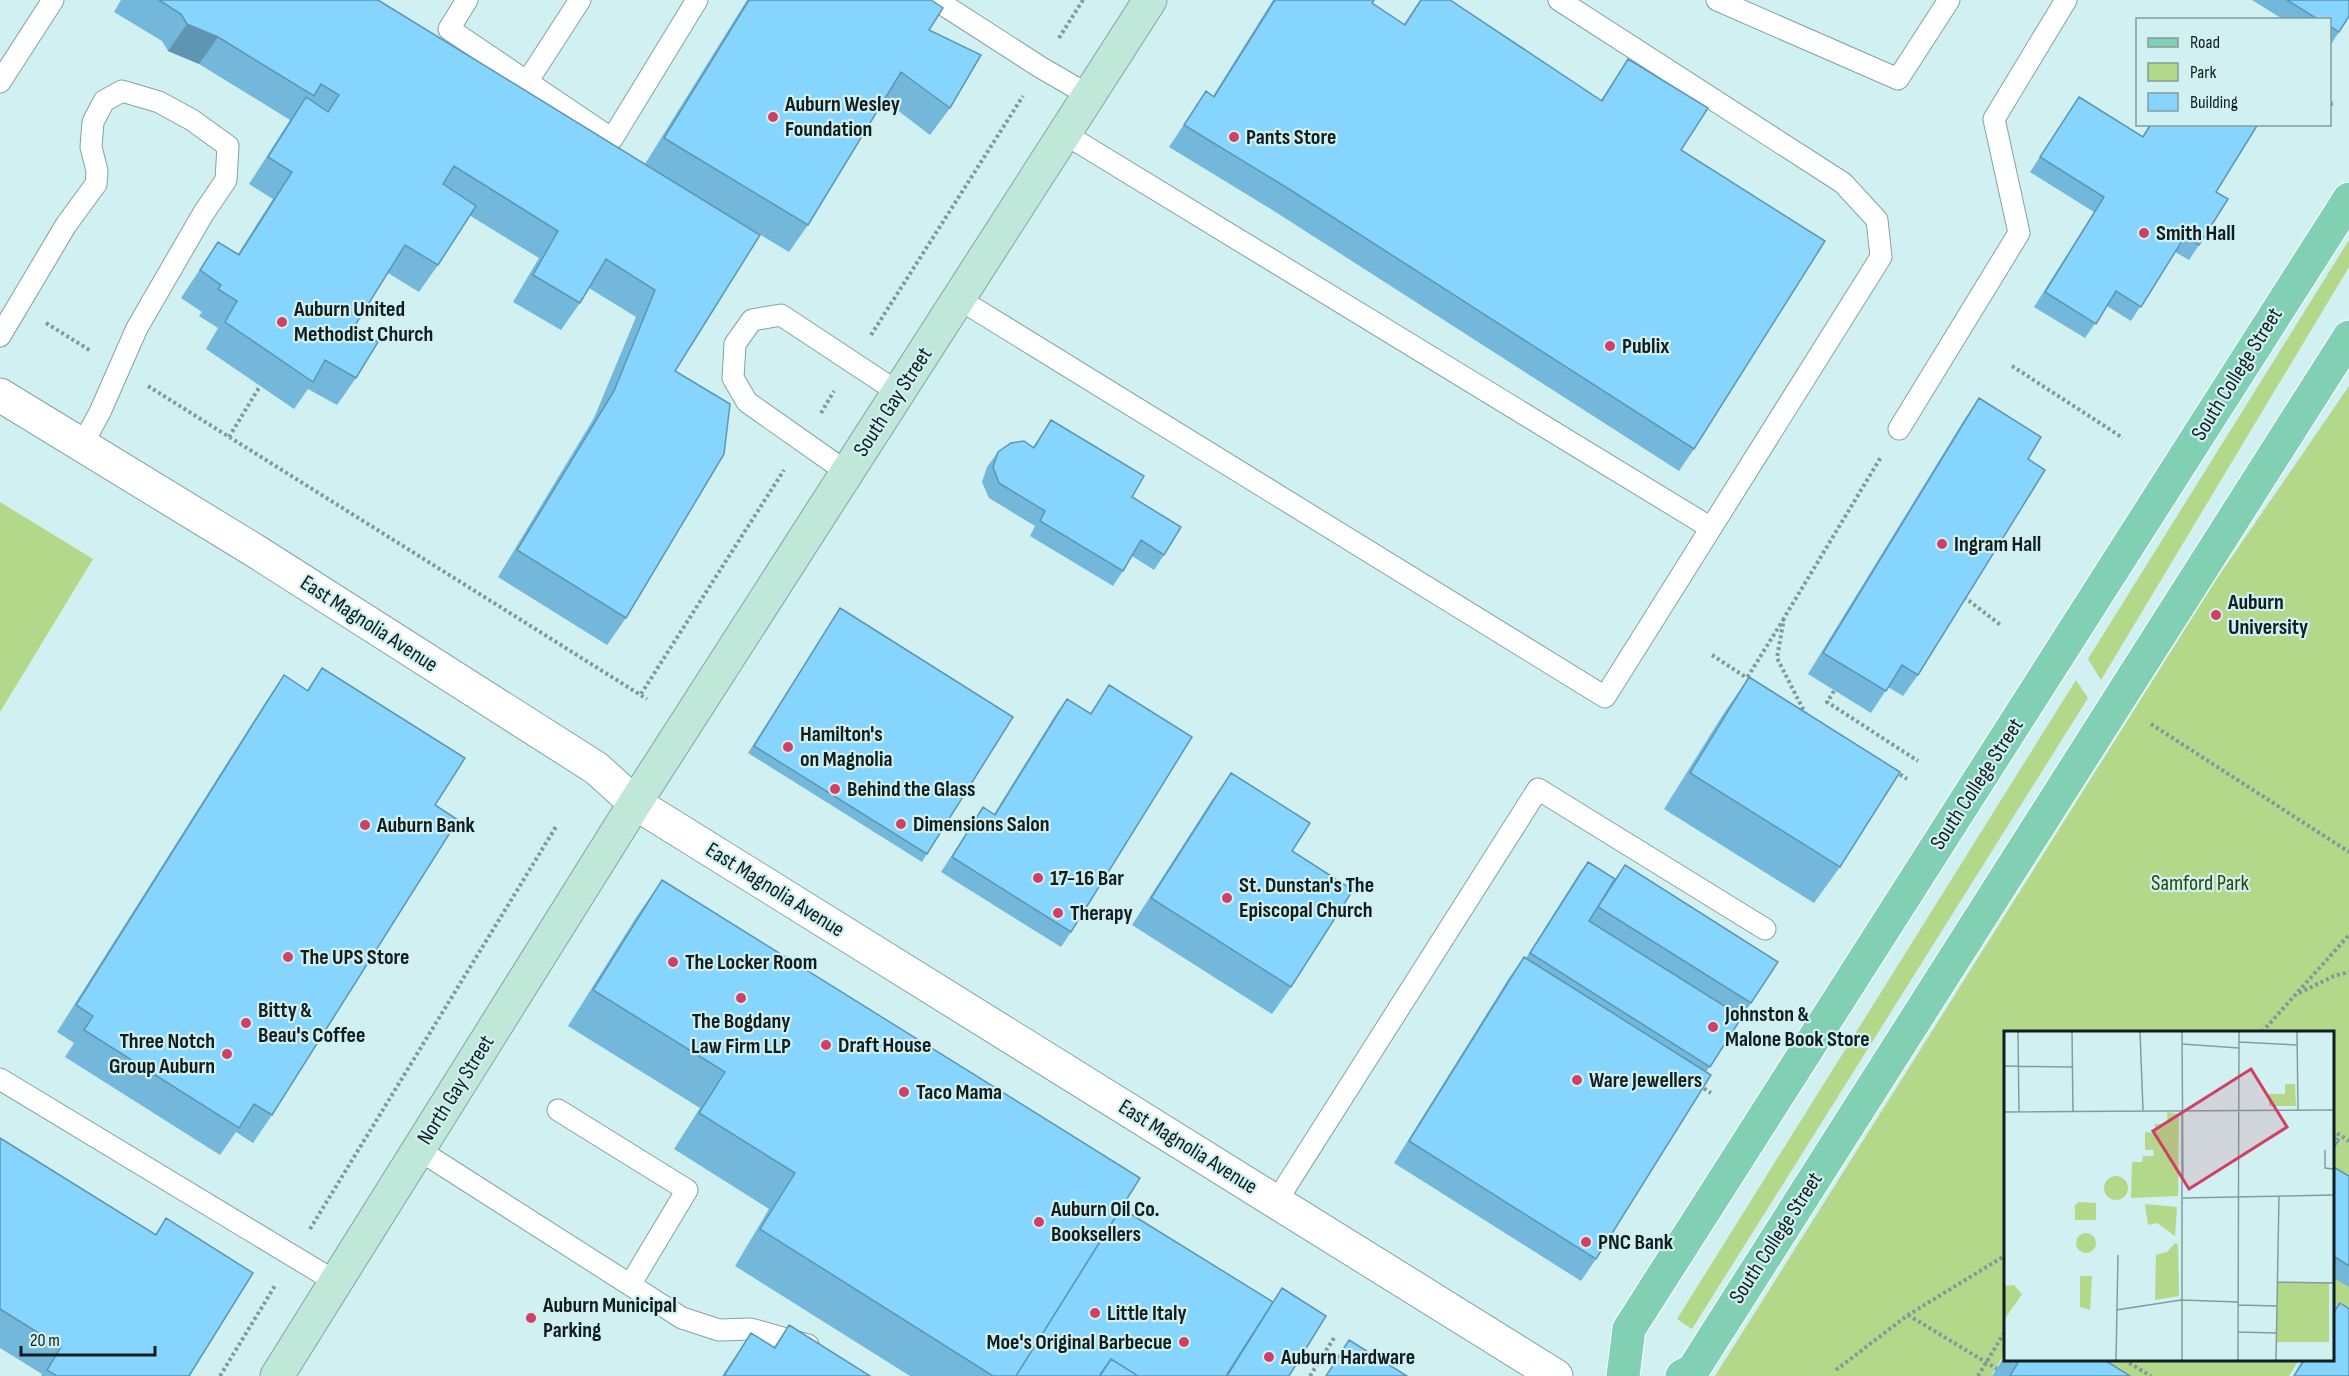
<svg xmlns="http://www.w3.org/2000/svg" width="2349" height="1376" font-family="'Sofia Sans Condensed',sans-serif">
	<rect width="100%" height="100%" fill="#d0f0f1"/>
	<path fill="#b3d88a" d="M2349,240V267L2101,680L2088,659Z
		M2349,386V1337L2333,1326L2332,1032H2006V1351L1991,1376H1715L2214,583Z
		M0,502L93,559L0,712Z
		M2076,680L2088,698L1692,1329L1677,1319Z
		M2056,1360H2299L2289,1376H2084Z"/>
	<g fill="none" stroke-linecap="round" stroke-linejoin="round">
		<defs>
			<path id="lane" d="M467,0L449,29L612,139L697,0
				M936,0L1040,67L1090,96
				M1717,0L1898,79L1949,0
				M0,82L53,0
				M527,82L580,0
				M1065,134L1711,528
				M959,299L1605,697L1881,257L1877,220L1843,183L1559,0
				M0,336L66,225L96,184L97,171L91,147L93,122L104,101L122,91L159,102L192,120L228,146L226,180L203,214L137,328L100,412L82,445
				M1899,429L2019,233L1994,119L2066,0
				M848,473L747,402L733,378L735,344L752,320L781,315L899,393
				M0,1079L336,1282
				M558,1110L687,1190L630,1285
				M419,1150L682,1318L719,1330L751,1329L808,1345
				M1276,1202L1538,789L1765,929"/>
			<path id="street" d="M0,395L257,552L596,768L635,803L1556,1376"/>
			<path id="secondary" d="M277,1376L635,803L1150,0"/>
			<path id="primary" d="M1623,1376L1629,1329L2349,199
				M1682,1376L1693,1370L2349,337"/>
		</defs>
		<use href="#lane" stroke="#84a3a3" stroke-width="23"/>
		<use href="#street" stroke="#84a3a3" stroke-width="35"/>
		<use href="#secondary" stroke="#84a3a3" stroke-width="35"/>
		<use href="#primary" stroke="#fff" stroke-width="35"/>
		<path stroke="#81999a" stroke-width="4" stroke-dasharray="3 3" stroke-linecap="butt" d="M1059,38L1083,0
			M2330,104L2336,103
			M46,323L91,351
			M871,335L1023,96
			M2012,366L2123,438
			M148,386L647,699
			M821,413L834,391
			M229,437L260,386
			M1964,597L2002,626
			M1712,655L1747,678
			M1751,681L1747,678L1783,620
			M1834,691L1827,702L1918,761
			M641,694L784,470
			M1806,715L1777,658L1784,618L1881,457
			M2151,724L2349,852
			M1895,771L1907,779
			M2299,993L2334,976L2349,972
			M2262,1032L2349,935
			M1699,1085L1711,1093
			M2332,1130L2349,1141
			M310,1229L557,825
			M1908,1315L1997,1369
			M2124,1360L2151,1376
			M1836,1370L1908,1315L2006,1255
			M220,1376L276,1284
			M1310,1376L1334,1338
			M1978,1376L2006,1330"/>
		<use href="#lane" stroke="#fff" stroke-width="21"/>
		<use href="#street" stroke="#fff" stroke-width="33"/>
		<use href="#secondary" stroke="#c0e8d9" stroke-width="33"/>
		<use href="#primary" stroke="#81d0b3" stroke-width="33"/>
	</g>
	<path fill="#73b7db" d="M121,0H378L645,164L747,0H931L929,30L950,108L930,135L884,100L808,225L789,252L711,205L675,371L626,618L607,645L498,577L594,418L636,317L589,288L580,303L561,330L513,302L539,258L469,215L438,265L419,292L388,273L354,327L356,378L337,405L308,389L294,409L206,349L218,328L199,316L202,312L181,298L218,242L238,254L273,199L249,184L290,120L199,64L168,51L162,41L114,12Z
		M1273,0H1374L1372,3L1404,24L1420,0H1450L1601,100L1628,59L1681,150L1694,449L1679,471L1274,211L1169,147L1206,91L1213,96Z
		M2252,0H2349L2339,32L2330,46V20H2284Z
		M2079,97L2142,137L2150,124H2258L2216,192L2199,245L2189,260L2175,252L2131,321L2107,306L2085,338L2034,307L2094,212L2030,172Z
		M1979,398L2028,459L1918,675L1903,696L1888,687L1871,713L1808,674L1964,420Z
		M1051,420L1132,497L1164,555L1154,570L1132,556L1123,571L1113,586L1030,536L1035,526L989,498L982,482L987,467L998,452L1033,447Z
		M840,608L927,854L922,862L748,753Z
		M322,668L435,805L272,1115L253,1143L236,1132L220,1155L65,1057L74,1043L57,1032L265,703L284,675L307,690Z
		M1749,677L1840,867L1814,903L1664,809L1724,713Z
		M1109,685L1071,932L1061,947L941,872L983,807L994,814L1056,714L1067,699L1090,714Z
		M1231,773L1291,987L1272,1014L1132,925L1212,800Z
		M1625,865L1751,1003L1706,1072L1596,1259L1581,1281L1394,1163L1509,978L1524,957L1526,958L1582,869L1615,879Z
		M662,880L1121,1208L1273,1302L1282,1288L1289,1376H910L735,1266L769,1209L674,1149L700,1108L568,1026L637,916Z
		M0,1138L155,1235L166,1218L189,1376H41L42,1374L0,1348Z
		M2332,1166L2349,1176V1287L2332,1277Z
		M2340,1303L2349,1376H2293L2303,1359H2332V1313Z
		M789,1325L870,1376H722L751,1333L774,1347Z
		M2006,1354V1359H2103L2130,1376H1992Z"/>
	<path fill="#5e95b2" d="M187,24L218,37L199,64L168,51Z"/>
	<path fill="#86d5ff" stroke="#5e95b2" stroke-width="1.5" d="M159,0H378L760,235L675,371L730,404L724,454L626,618L517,550L614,391L655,290L606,259L580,303L533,275L558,231L454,166L443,184L476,206L438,265L405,245L354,327L378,342L356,378L325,360L313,382L225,322L237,301L218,289L221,285L200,270L218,242L239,255L292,172L268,157L306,97L328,112L339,95L321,84L314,96L218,37L187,24L181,14Z
		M749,0H931L943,8L929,30L981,55L950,108L901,72L808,225L664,138Z
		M1275,0H1374L1372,3L1405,25L1421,0H1450L1602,101L1628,59L1708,108L1681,150L1825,241L1694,449L1289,189L1184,125L1206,91L1214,97Z
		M2287,0H2349V16L2339,32L2330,26V20H2319Z
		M2079,97L2143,137L2151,124H2258L2216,192L2228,199L2199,245L2185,236L2141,307L2116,291L2096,324L2045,292L2104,197L2040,157Z
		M1979,398L2041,437L2028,459L2045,470L1918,675L1902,665L1886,691L1823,653Z
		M1051,420L1144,476L1132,497L1181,527L1164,555L1141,540L1123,571L1040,521L1045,511L999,483L993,467L998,452L1011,443L1024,441L1034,448Z
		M840,608L1013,717L927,854L754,746Z
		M322,668L465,758L435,805L458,820L272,1115L254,1104L239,1128L84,1030L93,1016L76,1005L284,675L308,691Z
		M1749,677L1900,772L1840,867L1690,773Z
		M1109,685L1192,737L1071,932L952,857L983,807L995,815L1067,699L1091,714Z
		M1231,773L1310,823L1292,851L1353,890L1291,987L1151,898Z
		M1588,862L1615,879L1589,921L1742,1017L1710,1067L1530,953Z
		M1625,865L1778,962L1751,1003L1598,907Z
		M662,880L1140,1178L1016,1376H993L760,1229L795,1173L699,1113L725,1072L593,990Z
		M1524,957L1711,1075L1596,1259L1409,1141Z
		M2332,1136L2339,1140L2332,1150Z
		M0,1138L156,1235L166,1218L253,1273L189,1376H57L47,1370L61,1347L0,1309Z
		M2332,1166L2349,1176V1266L2332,1255Z
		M1121,1208L1273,1302L1226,1376H1138L1111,1359L1099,1376H1016Z
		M1282,1288L1326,1316L1289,1376H1227Z
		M2340,1303L2349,1309V1376H2294L2305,1359H2332V1315Z
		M789,1325L870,1376H724L751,1333L775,1348Z
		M1349,1340L1407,1376H1326Z
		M1111,1359L1138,1376H1100Z
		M2012,1359H2103L2130,1376H2010L2018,1363Z"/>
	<g fill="#d04064" stroke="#d0f0f1" stroke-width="2">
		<circle cx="773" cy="117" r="6"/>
		<circle cx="1234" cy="137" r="6"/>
		<circle cx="2144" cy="233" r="6"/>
		<circle cx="282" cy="322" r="6"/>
		<circle cx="1610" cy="346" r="6"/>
		<circle cx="1942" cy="544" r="6"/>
		<circle cx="2216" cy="615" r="6"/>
		<circle cx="788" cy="747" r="6"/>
		<circle cx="835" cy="789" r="6"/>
		<circle cx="901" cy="824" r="6"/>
		<circle cx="365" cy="825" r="6"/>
		<circle cx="1038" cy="878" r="6"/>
		<circle cx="1227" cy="898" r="6"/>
		<circle cx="1058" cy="913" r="6"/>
		<circle cx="288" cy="957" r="6"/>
		<circle cx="673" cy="962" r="6"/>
		<circle cx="741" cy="998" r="6"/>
		<circle cx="246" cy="1023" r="6"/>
		<circle cx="1713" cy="1027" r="6"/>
		<circle cx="826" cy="1045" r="6"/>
		<circle cx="227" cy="1054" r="6"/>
		<circle cx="1577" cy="1080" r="6"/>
		<circle cx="904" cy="1092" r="6"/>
		<circle cx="1039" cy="1222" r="6"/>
		<circle cx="1586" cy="1242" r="6"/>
		<circle cx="1095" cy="1313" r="6"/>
		<circle cx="531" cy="1318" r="6"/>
		<circle cx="1184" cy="1342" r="6"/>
		<circle cx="1269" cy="1357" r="6"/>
	</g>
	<g text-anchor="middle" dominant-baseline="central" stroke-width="4.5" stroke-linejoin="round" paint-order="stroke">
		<g font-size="22" font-weight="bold" fill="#111d1e" stroke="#d0f0f1" text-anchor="start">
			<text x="785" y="104">Auburn Wesley<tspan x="785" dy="25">Foundation</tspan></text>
			<text x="1246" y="137">Pants Store</text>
			<text x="2156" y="233">Smith Hall</text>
			<text x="294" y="309">Auburn United<tspan x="294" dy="25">Methodist Church</tspan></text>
			<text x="1622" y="346">Publix</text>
			<text x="1954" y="544">Ingram Hall</text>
			<text x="2228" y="602">Auburn<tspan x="2228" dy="25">University</tspan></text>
			<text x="800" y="734">Hamilton's<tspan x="800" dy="25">on Magnolia</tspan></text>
			<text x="847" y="789">Behind the Glass</text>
			<text x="913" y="824">Dimensions Salon</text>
			<text x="377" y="825">Auburn Bank</text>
			<text x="1050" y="878">17-16 Bar</text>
			<text x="1239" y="885">St. Dunstan's The<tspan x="1239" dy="25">Episcopal Church</tspan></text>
			<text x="1070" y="913">Therapy</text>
			<text x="300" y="957">The UPS Store</text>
			<text x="685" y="962">The Locker Room</text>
			<text x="258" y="1010">Bitty &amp;<tspan x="258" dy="25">Beau's Coffee</tspan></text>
			<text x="1725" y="1014">Johnston &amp;<tspan x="1725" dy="25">Malone Book Store</tspan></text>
			<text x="741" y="1021" text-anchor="middle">The Bogdany<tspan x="741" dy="25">Law Firm LLP</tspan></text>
			<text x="215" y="1041" text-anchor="end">Three Notch<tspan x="215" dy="25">Group Auburn</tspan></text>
			<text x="838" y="1045">Draft House</text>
			<text x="1589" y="1080">Ware Jewellers</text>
			<text x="916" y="1092">Taco Mama</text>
			<text x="1051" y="1209">Auburn Oil Co.<tspan x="1051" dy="25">Booksellers</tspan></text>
			<text x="1598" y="1242">PNC Bank</text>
			<text x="543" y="1305">Auburn Municipal<tspan x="543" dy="25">Parking</tspan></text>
			<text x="1107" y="1313">Little Italy</text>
			<text x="1172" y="1342" text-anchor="end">Moe's Original Barbecue</text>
			<text x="1281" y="1357">Auburn Hardware</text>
		</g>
		<g font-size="22" fill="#111d1e" stroke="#d0f0f1">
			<text transform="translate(2237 374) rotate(-58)">South College Street</text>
			<text transform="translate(893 402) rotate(-57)">South Gay Street</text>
			<text transform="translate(369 624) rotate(33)">East Magnolia Avenue</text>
			<text transform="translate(1977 784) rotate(-57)">South College Street</text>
			<text transform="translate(775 890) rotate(32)">East Magnolia Avenue</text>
			<text transform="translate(456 1090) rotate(-58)">North Gay Street</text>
			<text transform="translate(1188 1147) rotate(32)">East Magnolia Avenue</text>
			<text transform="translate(1776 1238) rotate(-57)">South College Street</text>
		</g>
		<g font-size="22" fill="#2d4505" stroke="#d0f0f1">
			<text x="2200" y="883">Samford Park</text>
		</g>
	</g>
	<g transform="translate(2004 1031)">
		<rect width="330" height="330" fill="#d0f0f1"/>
		<path d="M281,53H291L292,75H265V63H281ZM163,81L175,83L174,165L127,167L128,131H138L139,125H150L149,119H141V101L151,102V93H164ZM100 157a12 12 0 1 1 24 0a12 12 0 1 1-24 0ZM75,171L92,172V189H71V174ZM141,173L173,176L171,205L153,192L144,194ZM72 212a10 10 0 1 1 20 0a10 10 0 1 1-20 0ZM171,212L174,214L175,265L151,269L152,224L163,221ZM76,245H88L86,279L76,276ZM274,251L325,252V311H272ZM10,254L18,263L0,289V255Z" fill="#b3d88a"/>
		<path fill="none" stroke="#849c9d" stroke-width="1.5" d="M14,1L15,81M68,1L69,80M136,1L139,79M178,1L179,148M293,1L294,79M235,11L293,14M178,13L235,17M0,35L68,36M0,81L330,79M321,119V137L330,138M179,167L330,164M274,251L330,252M234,274L273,275M112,279L177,269L234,271M234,301L273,302M112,329L114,224M178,329V79M234,329L235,1M272,329L275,165"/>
		<path fill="#d04064" fill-opacity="0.15" stroke="#d04064" stroke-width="3" d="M247,38L283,96L185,158L149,100Z"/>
		<rect width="330" height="330" fill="none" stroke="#111d1e" stroke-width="3"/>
	</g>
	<rect x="2136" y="18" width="195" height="108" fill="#d0f0f1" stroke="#849c9d" stroke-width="1.5"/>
	<rect x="2148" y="38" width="30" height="9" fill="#81d0b3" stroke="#849c9d" stroke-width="1.5"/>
	<text x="2190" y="48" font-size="18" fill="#111d1e">Road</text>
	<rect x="2148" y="63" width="30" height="18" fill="#b3d88a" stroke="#849c9d" stroke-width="1.5"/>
	<text x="2190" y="78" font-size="18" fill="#111d1e">Park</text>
	<rect x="2148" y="93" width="30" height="18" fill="#86d5ff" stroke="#849c9d" stroke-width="1.5"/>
	<text x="2190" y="108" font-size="18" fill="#111d1e">Building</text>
	<path d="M21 1346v9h134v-9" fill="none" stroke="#111d1e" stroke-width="3"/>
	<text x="30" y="1346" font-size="18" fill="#111d1e" stroke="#d0f0f1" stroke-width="4.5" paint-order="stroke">20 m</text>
</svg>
